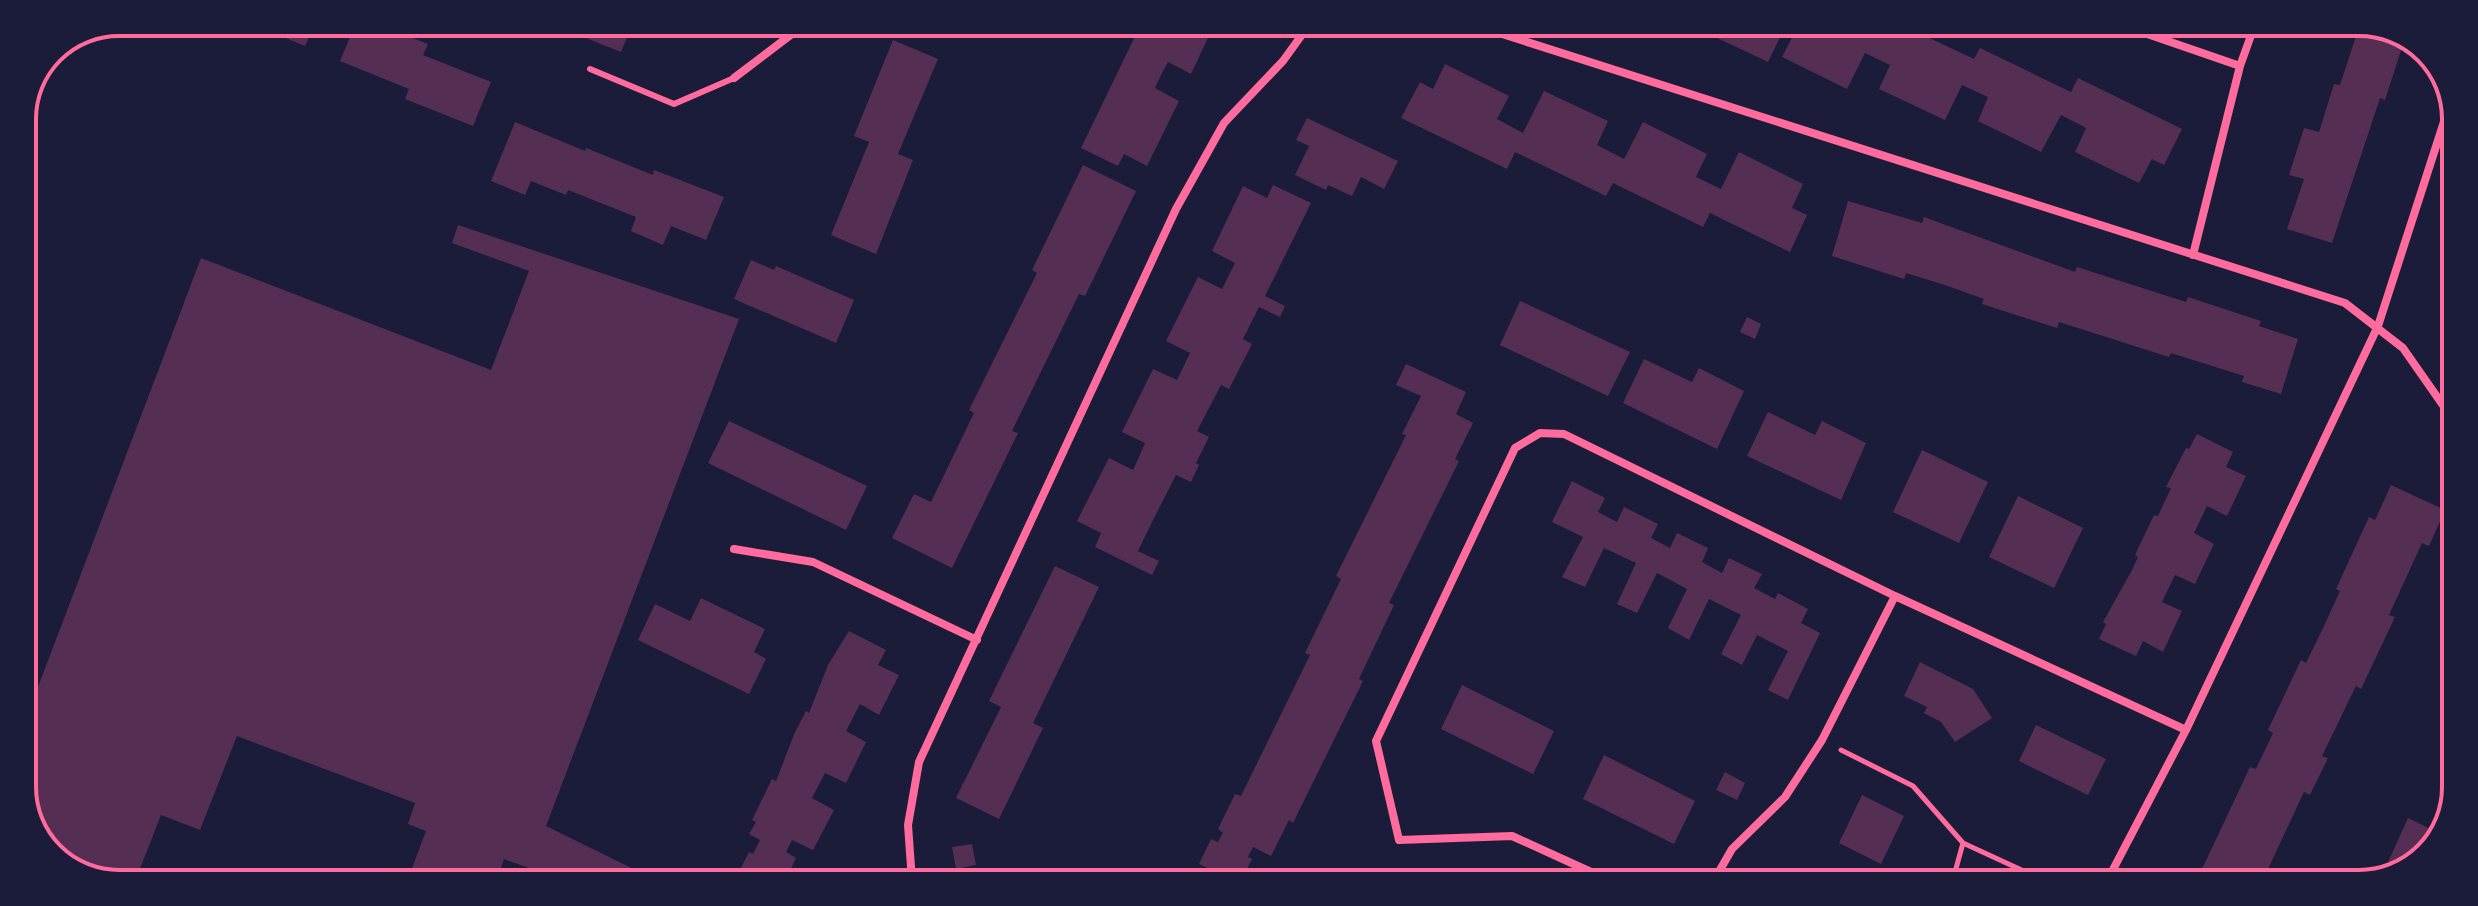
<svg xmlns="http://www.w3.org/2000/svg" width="2478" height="906" font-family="Rubik,sans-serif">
	<rect width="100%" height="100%" fill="#1b1b3a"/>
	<path fill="#542f53" d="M247,22H315L305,46Z
		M356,23H374L428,44L423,55L491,82L473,126L405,99L409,89L340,61Z
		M581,23H633L621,52L576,34Z
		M1141,24L1214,25L1191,74L1168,62L1161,75L1155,88L1179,101L1147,166L1124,154L1118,166L1081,148Z
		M1692,26H1904L1974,59L1980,48L2071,92L2078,78L2182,129L2164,165L2152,159L2139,183L2075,152L2086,128L2061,115L2041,152L1978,121L1988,97L1962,85L1945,120L1879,89L1890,65L1865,53L1847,89L1782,57L1794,34L1784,29L1768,62Z
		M2359,27H2390L2405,38L2385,100L2380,98L2332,243L2287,229L2304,179L2289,175L2304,128L2319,132L2334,84L2340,85Z
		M893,40L938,59L898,154L913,160L876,254L831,235L869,142L854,136Z
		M1445,64L1509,96L1497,119L1523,133L1544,91L1608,121L1597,145L1624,159L1643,122L1707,154L1696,177L1721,189L1739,152L1803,184L1792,208L1807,215L1790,252L1710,213L1703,227L1613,183L1606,196L1515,152L1507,169L1401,118L1420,82L1433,89Z
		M1307,118L1398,161L1384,189L1361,177L1352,196L1328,185L1326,190L1295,175L1309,146L1296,140Z
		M515,122L585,151L586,148L653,175L654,170L724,197L706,240L671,226L663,245L631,231L636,217L568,190L566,195L531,181L525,195L491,181Z
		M1083,165L1136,191L1085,296L1079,294L1012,431L1018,433L952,568L892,538L914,494L931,502L974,413L969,410L1037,273L1032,270Z
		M1273,185L1311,203L1265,296L1285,306L1280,317L1259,307L1243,339L1252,344L1229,389L1221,385L1197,431L1209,437L1196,463L1199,465L1191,482L1176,475L1153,520L1138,551L1159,561L1152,575L1095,547L1101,533L1077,521L1109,458L1133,470L1139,457L1145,443L1122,432L1153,369L1177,380L1190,353L1166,341L1198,277L1222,289L1235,263L1212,251L1243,186L1267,198Z
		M1848,201L1922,223L1924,217L2075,272L2077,267L2186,302L2188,297L2261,321L2259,326L2298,339L2281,394L2242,382L2244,376L2171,353L2169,357L2059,322L2057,328L1982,304L1984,299L1945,285L1906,273L1904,279L1832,256Z
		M458,225L739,319L546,826L656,880H562L504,859L497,880L408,879L426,831L408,824L415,803L237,736L200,830L161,815L136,879H88L42,846L22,793V729L201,258L491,370L529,271L452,243Z
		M751,260L774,270L776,266L854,300L836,343L734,299Z
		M1520,301L1630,352L1608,396L1500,345Z
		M1747,317L1761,324L1755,339L1740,332Z
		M1644,359L1692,382L1699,368L1744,391L1717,449L1623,403Z
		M1406,364L1466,392L1456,414L1473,423L1455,459L1459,461L1389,603L1394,605L1359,679L1363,681L1293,823L1289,820L1271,856L1253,847L1248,857L1252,859L1241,881H1234L1199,864L1211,839L1218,842L1223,833L1218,829L1235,794L1241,796L1310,655L1305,653L1341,579L1336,576L1406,435L1402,434L1421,396L1396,385Z
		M1768,412L1815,435L1822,421L1866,443L1841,500L1747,456Z
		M729,421L867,486L846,530L708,463Z
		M2197,434L2233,452L2226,467L2246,476L2227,516L2207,506L2194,533L2214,544L2195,584L2175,575L2162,602L2182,611L2163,652L2143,641L2136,656L2099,639L2106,624L2103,622L2132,570L2138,557L2135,555L2154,515L2158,516L2171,488L2166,487L2186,448L2189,449Z
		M1922,450L1988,482L1959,543L1893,512Z
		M1572,481L1605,498L1598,512L1617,522L1624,507L1658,524L1651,538L1670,548L1677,533L1708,548L1702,562L1722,573L1729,558L1762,574L1754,588L1775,599L1778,593L1808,609L1801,623L1820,633L1788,700L1768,690L1788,651L1757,635L1742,665L1721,654L1741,615L1709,599L1689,640L1668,628L1687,589L1657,573L1637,613L1617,604L1636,563L1604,548L1585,587L1562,577L1583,537L1552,522Z
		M2391,485L2445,510L2429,546L2422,543L2389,615L2395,617L2361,689L2356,686L2322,756L2328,758L2310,795L2304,792L2261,884H2195L2250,767L2256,769L2273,733L2268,730L2301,660L2306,663L2324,626L2340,591L2336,589L2369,517L2375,520Z
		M2018,496L2083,528L2054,588L1989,557Z
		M1055,566L1099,587L1033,723L1043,728L999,819L956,798L1001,707L989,701Z
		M701,598L765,629L754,652L766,659L749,694L638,640L655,604L690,621Z
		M849,631L886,650L878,665L899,675L879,715L860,704L846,731L866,742L846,783L825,773L812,798L834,810L813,850L792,840L786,852L796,858L790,871L808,880H735L749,852L753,854L760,840L749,834L756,822L752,820L772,779L776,781L795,732L806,711L809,713L828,665Z
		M1920,662L1973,689L1992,718L1955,742L1941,722L1924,713L1927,707L1904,696Z
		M1462,685L1554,731L1533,774L1441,729Z
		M2036,725L2106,759L2088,795L2019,761Z
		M1604,755L1695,801L1674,844L1583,799Z
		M1725,772L1745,783L1737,800L1716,790Z
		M1862,795L1904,816L1881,864L1839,843Z
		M2408,818L2439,833L2413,867L2404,870L2388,862Z
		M972,844L976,865L956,869L952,847Z
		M1798,873L1819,883H1794Z"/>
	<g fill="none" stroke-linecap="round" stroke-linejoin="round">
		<path stroke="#ff6b9d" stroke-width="5" d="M1841,750L1913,786L1963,843L2050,883
			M1952,883L1963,843"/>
		<path stroke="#ff6b9d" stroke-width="6" d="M590,69L674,104L734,78"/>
		<path stroke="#ff6b9d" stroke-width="8" d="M1474,25L2345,303L2403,348L2454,421
			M2127,27L2240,66
			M734,78L805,24
			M2193,255L2240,66L2254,27
			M734,549L813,562L977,640
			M912,881L908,825L919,762L1176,209L1224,123L1283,61L1309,25
			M1613,882L1512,836L1399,840L1376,741L1515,448L1540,433L1564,434L1895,596
			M1713,882L1732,849L1785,797L1822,740L1895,596L2186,730
			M2106,883L2186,730L2378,326L2451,100"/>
	</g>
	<path d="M0 0H2478V906H0ZM119 36H2359A83 83 0 0 1 2442 119V787A83 83 0 0 1 2359 870H119A83 83 0 0 1 36 787V119A83 83 0 0 1 119 36Z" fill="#1b1b3a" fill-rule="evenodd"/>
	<path fill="none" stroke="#ff6b9d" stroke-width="4" d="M119 36H2359A83 83 0 0 1 2442 119V787A83 83 0 0 1 2359 870H119A83 83 0 0 1 36 787V119A83 83 0 0 1 119 36Z"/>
</svg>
